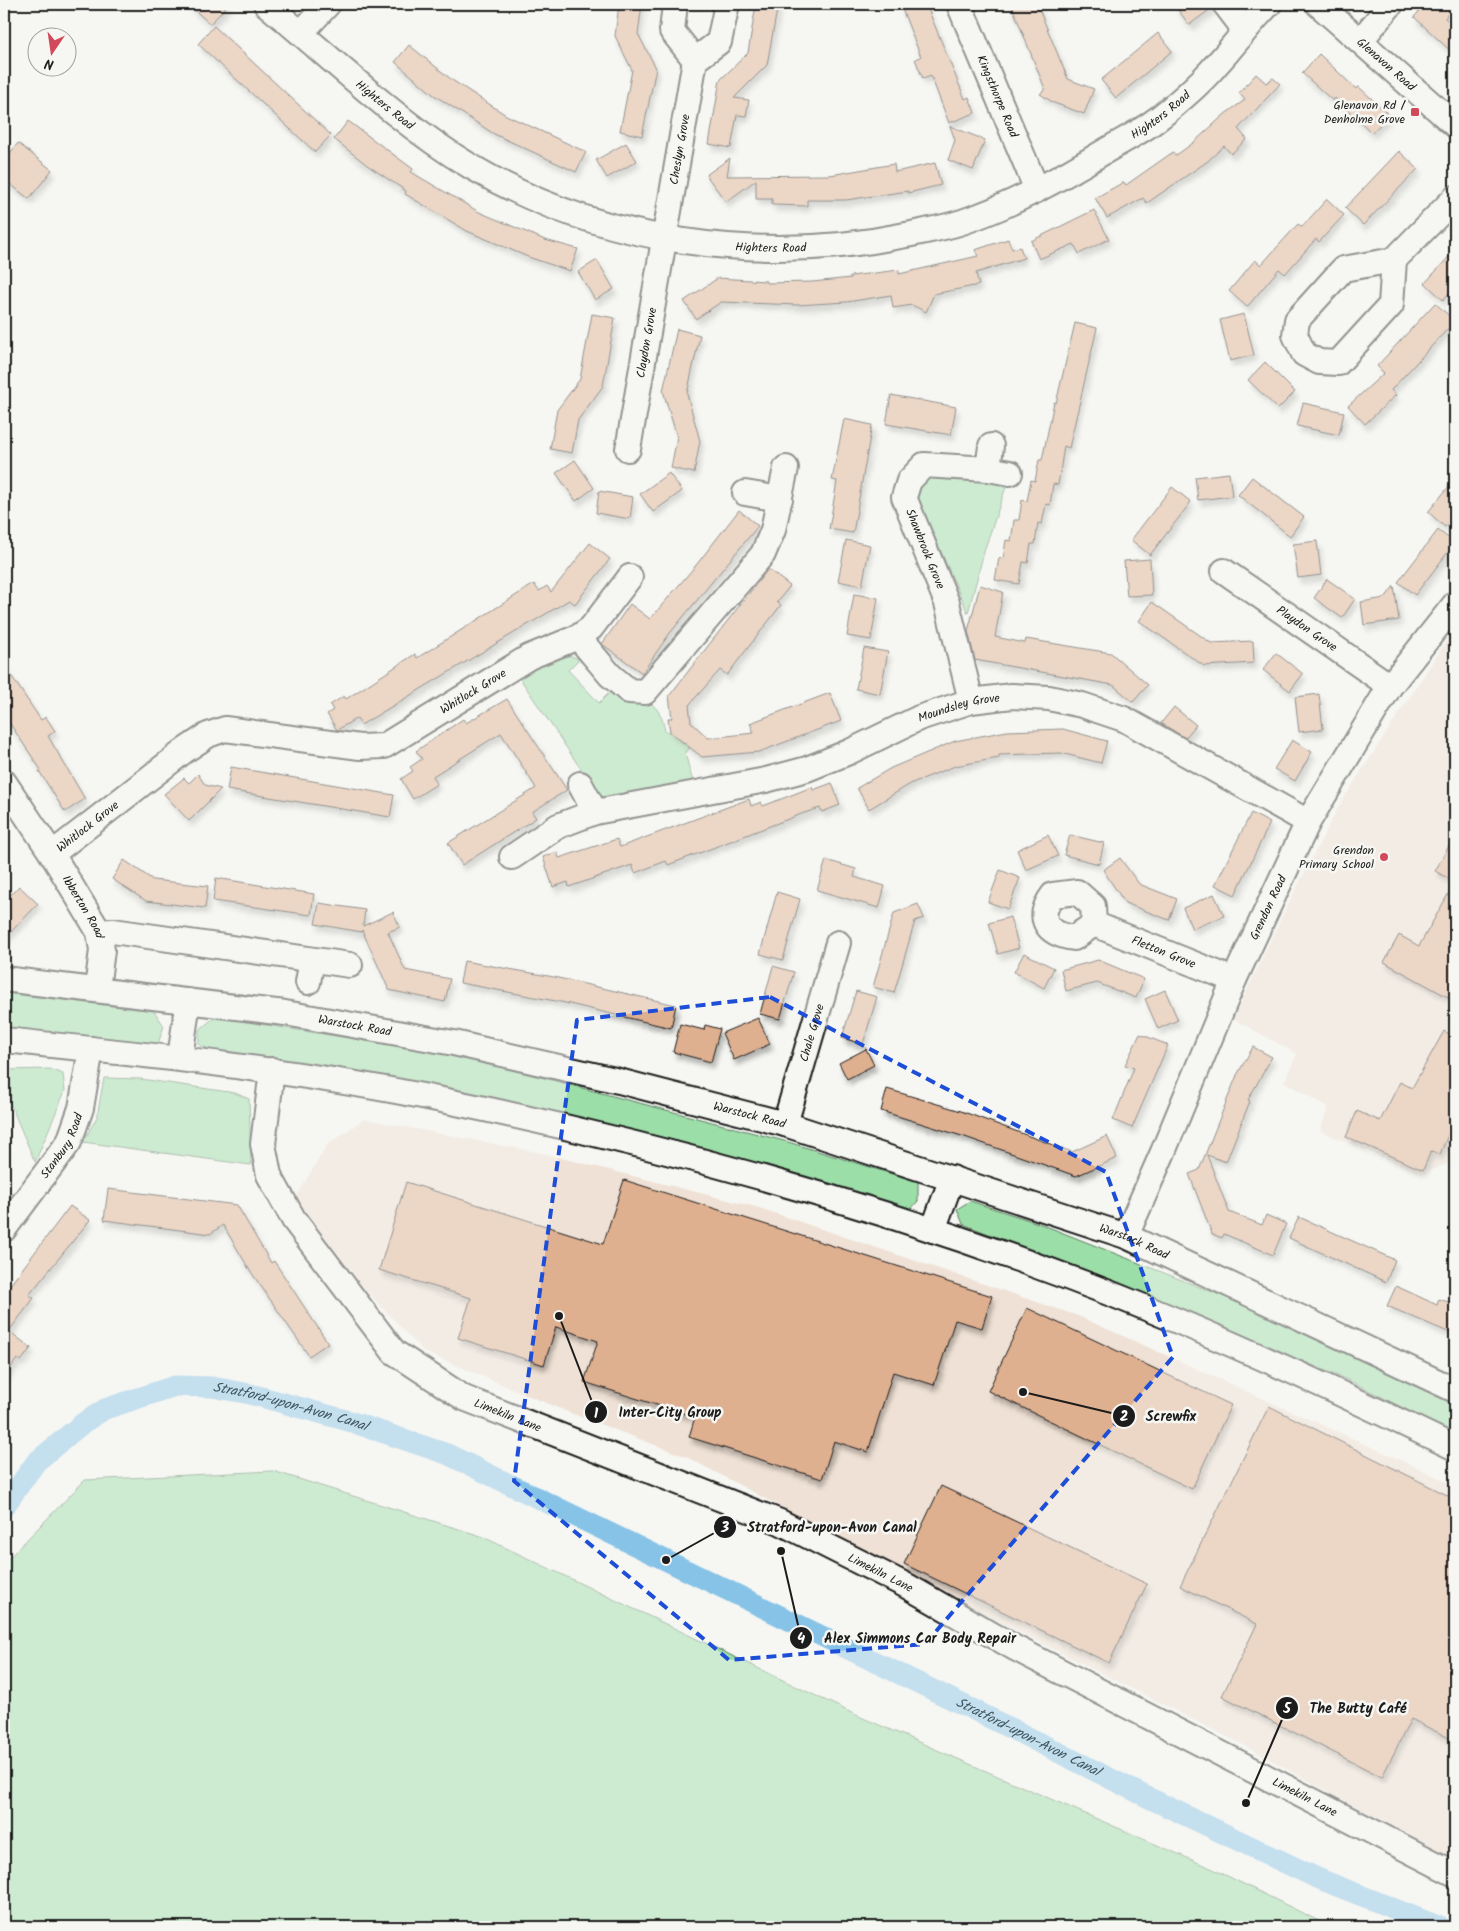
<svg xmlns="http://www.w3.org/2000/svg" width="1459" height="1931" viewBox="0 0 1459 1931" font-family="Kalam,sans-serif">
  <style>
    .built { fill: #efe1d5 }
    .green { fill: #9cdea8; stroke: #5c7d62 }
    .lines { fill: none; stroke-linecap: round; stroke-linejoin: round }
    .canal { stroke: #87c3e7; stroke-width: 21 }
    .building { fill: #dfb090; stroke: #1c1c1c; filter: url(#shadow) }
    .minor-casing { stroke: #1c1c1c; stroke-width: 28 }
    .minor { stroke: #f6f6f2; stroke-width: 24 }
    .marked { fill: none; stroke: #1d4ed8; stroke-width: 4; stroke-dasharray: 10 6; stroke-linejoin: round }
    .poi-dot { fill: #d1495b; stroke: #f6f6f2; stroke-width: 2 }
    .labels { text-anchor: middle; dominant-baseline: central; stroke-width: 5; stroke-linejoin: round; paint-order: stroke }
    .street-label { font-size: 12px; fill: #1c1c1c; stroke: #f6f6f2 }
    .poi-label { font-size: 12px; fill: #1c1c1c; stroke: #f6f6f2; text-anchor: end }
    .water-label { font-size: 14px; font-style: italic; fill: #415663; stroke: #f6f6f2 }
    .leader { fill: none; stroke: #1c1c1c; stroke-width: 2 }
    .callout-dot { fill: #1c1c1c; stroke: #f6f6f2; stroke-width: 2 }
    .mark-label { font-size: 15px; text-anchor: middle; font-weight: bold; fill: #fff }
    .callout-label { font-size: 14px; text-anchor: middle; font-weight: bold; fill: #1c1c1c; stroke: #f6f6f2; stroke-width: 5; stroke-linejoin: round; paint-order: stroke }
  </style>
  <defs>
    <filter id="shadow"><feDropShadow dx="3" dy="5.5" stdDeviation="2.5" flood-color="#0004"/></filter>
  </defs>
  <rect width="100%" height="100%" fill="#f6f6f2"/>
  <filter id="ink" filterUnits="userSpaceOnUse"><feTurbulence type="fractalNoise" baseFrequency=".02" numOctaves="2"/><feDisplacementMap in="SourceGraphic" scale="10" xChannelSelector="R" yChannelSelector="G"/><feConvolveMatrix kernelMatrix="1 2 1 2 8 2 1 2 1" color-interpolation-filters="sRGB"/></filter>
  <g filter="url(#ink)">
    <!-- built -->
    <g class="built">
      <polygon points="1452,632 1455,634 1455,1161 1422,1174 1320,1131 1328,1107 1284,1082 1297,1054 1233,1019 1285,910 1340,804"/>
      <polygon points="364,1119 542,1153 759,1208 1078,1316 1421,1469 1455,1486 1455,1862 1245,1746 936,1590 687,1457 568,1412 424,1352 356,1280 293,1202 327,1145"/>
    </g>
    <!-- green -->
    <g class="green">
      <polygon points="933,473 985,478 1007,484 985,548 968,613 916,495 924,481"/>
      <path d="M 568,655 L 579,659 L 568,670 L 599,703 L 611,691 C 641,699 660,697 665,732 L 670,732 L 690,748 L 685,753 L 694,786 L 606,799 L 597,793 L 519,677 L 557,657 Z"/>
      <polygon points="4,993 154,1011 164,1026 158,1044 4,1027"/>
      <polygon points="215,1017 456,1055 788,1142 918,1182 918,1201 910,1210 526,1108 330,1066 217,1052 199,1045 199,1030"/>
      <polygon points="50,1069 63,1074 65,1091 35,1162 4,1089 4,1070"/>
      <polygon points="104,1078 141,1079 235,1093 249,1099 251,1165 83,1142 97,1117"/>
      <polygon points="970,1201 1038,1223 1285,1321 1455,1404 1455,1434 1350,1381 1123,1286 963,1224 957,1209"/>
      <polygon points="273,1471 481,1536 856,1715 1213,1869 1331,1927 4,1927 4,1563 85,1480"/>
    </g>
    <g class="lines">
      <!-- canal -->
      <path class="canal" id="s1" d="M 4,1507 L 36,1462 L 83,1423 L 105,1409 L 175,1386 L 212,1387 L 250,1394 L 349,1421 L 447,1454 L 978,1712 L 1147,1797 L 1317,1878 L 1440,1927"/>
    </g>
    <!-- building -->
    <g class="building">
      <polygon points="188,4 229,4 210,24"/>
      <polygon points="619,4 642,4 638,34 656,68 642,136 620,131 632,70 615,36"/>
      <polygon points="756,4 778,4 767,65 734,98 749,100 746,116 737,115 731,148 709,144 720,80 748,53"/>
      <polygon points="900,4 926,4 965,99 969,97 975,113 949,123 931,76 923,79 915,59 921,57"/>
      <polygon points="1011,4 1037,4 1068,79 1094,89 1084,114 1054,103 1040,94 1045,89"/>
      <polygon points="1174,4 1212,4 1212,8 1189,25"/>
      <polygon points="1426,4 1455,4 1445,18 1455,27 1455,55 1414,17"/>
      <polygon points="214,26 331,135 315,152 198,44"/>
      <polygon points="1158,33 1172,51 1116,98 1101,80"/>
      <polygon points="409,45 452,80 506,115 586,152 576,172 494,134 434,95 395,62"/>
      <polygon points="1319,54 1356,89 1359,87 1389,115 1372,133 1335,98 1333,101 1302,73"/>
      <polygon points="1256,74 1266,83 1273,78 1280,84 1238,129 1247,139 1231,154 1224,146 1208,161 1147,203 1143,198 1107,218 1095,198 1124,182 1126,185 1173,152 1175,156 1193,143 1225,114 1245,100 1239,93"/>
      <polygon points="348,121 413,169 411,172 479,212 545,240 578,249 570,271 528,257 467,231 405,194 406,191 367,165 334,139"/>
      <polygon points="950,126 985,140 973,170 948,160 955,140"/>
      <polygon points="18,143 52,170 29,199 4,179 4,161"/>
      <polygon points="626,143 637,161 607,178 596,160"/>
      <polygon points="1399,151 1418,169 1363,225 1345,208"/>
      <polygon points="730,158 727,176 830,175 894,164 895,172 935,163 941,185 908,193 908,191 846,200 807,200 807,206 772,205 772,199 756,199 756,180 726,202 706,175"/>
      <polygon points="1327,199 1344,215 1319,242 1316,239 1285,274 1279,269 1247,307 1229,291 1255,260 1261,265 1298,224 1302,227"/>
      <polygon points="1094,210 1109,239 1079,254 1074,244 1039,259 1031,241"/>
      <polygon points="1008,239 1012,249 1020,247 1024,258 976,273 979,285 934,294 926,312 912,305 893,308 891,295 847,302 798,305 721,302 696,319 684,301 718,278 766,281 766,283 812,282 851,278 851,276 899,270 899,274 978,256 975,250"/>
      <polygon points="1455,250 1455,286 1443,300 1425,283"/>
      <polygon points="597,260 614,289 595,300 578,272"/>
      <polygon points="1435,303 1455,321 1391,390 1396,395 1365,424 1348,406 1384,373 1377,366"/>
      <polygon points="592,314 615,318 603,386 578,420 572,453 550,449 557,410 580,379"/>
      <polygon points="1244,314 1254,355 1230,361 1220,320"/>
      <polygon points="1075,323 1097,328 1069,448 1064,446 1058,485 1053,484 1050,505 1046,504 1042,524 1038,523 1035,544 1031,544 1028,563 1023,562 1019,584 995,580 999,558 1003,559 1006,540 1011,541 1014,520 1019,520 1022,500 1027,501 1031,480 1035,481 1039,460 1042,460 1054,402 1056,403"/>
      <polygon points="677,329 700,335 687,394 700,441 694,473 671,468 677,437 663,391"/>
      <polygon points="1265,362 1295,392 1278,409 1248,380"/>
      <polygon points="891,395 956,407 951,435 886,424"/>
      <polygon points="1303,403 1344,412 1339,435 1297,426"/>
      <polygon points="844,419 872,425 853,533 829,529 837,481 832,480"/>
      <polygon points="575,460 594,488 576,501 556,473"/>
      <polygon points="669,473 682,491 653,512 640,494"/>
      <polygon points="1229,473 1232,496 1198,500 1195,477"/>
      <polygon points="1252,477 1304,517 1290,536 1238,495"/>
      <polygon points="1455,479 1455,515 1445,527 1428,512"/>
      <polygon points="1172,487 1191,502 1150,555 1131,540"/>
      <polygon points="599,491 633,497 630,519 596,513"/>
      <polygon points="739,510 758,526 670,633 642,673 602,644 630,604 650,619 697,564"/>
      <polygon points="1438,530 1455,543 1415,595 1398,582"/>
      <polygon points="846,540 870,545 862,586 838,581"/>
      <polygon points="1317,541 1321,575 1298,578 1293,544"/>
      <polygon points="590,543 610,559 575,604 569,600 361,725 357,718 337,730 327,714 333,710 330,705 344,696 346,699 415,654 417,658 534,584 539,591 547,586 551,592"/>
      <polygon points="1150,559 1152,595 1127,596 1124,561"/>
      <polygon points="768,569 790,586 777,602 781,605 727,675 720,670 689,705 691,722 708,738 754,733 750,723 830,693 841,721 759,752 702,757 670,732 668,718 672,718 669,696"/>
      <polygon points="1327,579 1355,599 1342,618 1314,598"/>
      <polygon points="980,585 1003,592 995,637 1025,643 1026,639 1111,653 1148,685 1133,702 1113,685 975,660 968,631"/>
      <polygon points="1394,586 1399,620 1364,625 1361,602 1385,598"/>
      <polygon points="854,594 878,598 871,640 847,636"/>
      <polygon points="1152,602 1211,643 1253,641 1254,663 1204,666 1139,621"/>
      <polygon points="864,648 888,652 880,694 856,689"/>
      <polygon points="1276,653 1303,674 1290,691 1263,670"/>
      <polygon points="4,665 41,720 46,717 55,731 48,736 85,799 65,812 39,771 41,770 4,715"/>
      <polygon points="1319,694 1323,729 1299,732 1295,697"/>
      <polygon points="507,699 567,790 532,812 536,818 462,865 448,843 536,788 501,733 433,776 437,784 413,799 401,779 413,771 410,767 422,759 416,751 463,719 466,723"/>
      <polygon points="1174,707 1196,725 1185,738 1161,723"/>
      <polygon points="1063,729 1107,741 1101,763 1061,753 999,755 999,758 955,766 912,783 869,809 857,788 891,768 955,741 1007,731"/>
      <polygon points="1292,740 1312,752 1295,781 1274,769"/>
      <polygon points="231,767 394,795 390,817 227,790"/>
      <polygon points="198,774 205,785 221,789 189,821 164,794 184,778 189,783"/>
      <polygon points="832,783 840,805 822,812 820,808 804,813 668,865 666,861 635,873 632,865 569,887 568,882 553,887 543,857 557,852 559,858 617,839 620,847 749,799 751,806 761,802 763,806 812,787 813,790"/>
      <polygon points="1251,813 1270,823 1235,895 1215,885"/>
      <polygon points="1048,835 1058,856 1026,870 1017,850"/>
      <polygon points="1070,835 1104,843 1099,864 1064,855"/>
      <polygon points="1455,835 1455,1001 1384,962 1399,935 1419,946 1455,882 1435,871"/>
      <polygon points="1120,858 1139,884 1177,899 1169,920 1125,903 1103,870"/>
      <polygon points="124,860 153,880 208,886 205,908 146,901 112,879"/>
      <polygon points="826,860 856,869 854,877 885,886 879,908 817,890"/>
      <polygon points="1000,870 1020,878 1008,909 988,902"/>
      <polygon points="216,878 314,894 311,915 213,901"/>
      <polygon points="19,886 38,904 4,939 4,902"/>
      <polygon points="777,892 800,899 783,960 760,954"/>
      <polygon points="1214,894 1224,916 1192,929 1183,908"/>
      <polygon points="319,903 365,910 363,926 393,912 400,927 388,932 405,970 450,979 445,1002 389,990 362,930 362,932 315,924"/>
      <polygon points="918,904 924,918 915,921 894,993 873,987 894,913"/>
      <polygon points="1010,917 1019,948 998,954 989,923"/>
      <polygon points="1024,953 1054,968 1044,988 1014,972"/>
      <polygon points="1098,960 1144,979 1136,998 1097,983 1066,991 1061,970"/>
      <polygon points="464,961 554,977 676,1005 671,1028 561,1002 460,983"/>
      <polygon points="773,966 794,972 780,1019 760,1014"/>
      <polygon points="1165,990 1178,1020 1158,1029 1145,999"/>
      <polygon points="856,991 877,997 863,1044 842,1038"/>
      <polygon points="758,1018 770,1044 734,1060 722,1033"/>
      <polygon points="680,1024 704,1030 705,1025 720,1029 711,1062 673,1052"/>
      <polygon points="1444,1031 1455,1037 1455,1130 1451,1128 1440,1154 1431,1151 1423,1170 1346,1137 1357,1111 1380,1121 1400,1082 1412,1088"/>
      <polygon points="1140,1034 1168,1045 1132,1128 1113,1120 1134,1068 1125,1065"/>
      <polygon points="1253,1047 1272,1057 1248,1100 1250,1101 1226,1162 1207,1155 1229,1212 1262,1225 1266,1215 1286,1224 1273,1255 1224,1234 1222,1238 1212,1234 1189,1174 1199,1170 1237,1075"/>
      <polygon points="866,1049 874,1065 847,1079 839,1063"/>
      <polygon points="887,1089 961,1111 1072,1152 1107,1136 1117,1158 1076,1176 965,1137 881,1111"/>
      <polygon points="624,1180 992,1296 982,1328 955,1320 934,1385 893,1372 868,1452 834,1441 822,1479 689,1437 695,1417 584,1382 598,1341 556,1327 544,1365 458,1338 471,1298 379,1270 406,1182 603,1244"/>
      <polygon points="108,1189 237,1205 271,1263 274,1261 328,1343 309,1356 249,1269 223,1225 210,1234 104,1220"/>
      <polygon points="70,1206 90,1220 29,1295 34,1298 9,1331 31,1348 21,1361 17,1359 4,1377 4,1293"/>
      <polygon points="1299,1217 1395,1260 1386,1282 1289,1238"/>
      <polygon points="1396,1286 1437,1305 1439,1299 1455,1304 1455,1335 1387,1306"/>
      <polygon points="1027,1308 1231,1405 1192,1489 988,1391"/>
      <polygon points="1269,1406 1455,1499 1455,1741 1411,1719 1382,1777 1222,1696 1257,1624 1180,1586"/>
      <polygon points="941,1486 1147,1584 1109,1663 904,1564"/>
    </g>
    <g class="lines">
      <defs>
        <g id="minor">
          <path id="s2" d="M 266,4 C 333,59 395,121 470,166 C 599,243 760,265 906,235 C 924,231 944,228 962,222 C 1013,205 1061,178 1107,150 C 1122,141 1138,133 1152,123 C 1169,111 1202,82 1216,65 C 1235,45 1249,24 1269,4"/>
          <polyline points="675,4 672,31 695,60"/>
          <path id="s3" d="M 959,4 L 1037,190"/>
          <polyline points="1225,4 1244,29"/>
          <path id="s4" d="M 1318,4 L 1455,125"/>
          <polyline points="301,33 328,4"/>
          <polyline points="1361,40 1391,4"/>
          <polyline points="1394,260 1391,305 1338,363 1319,362 1304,354 1295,335 1297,320 1343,269 1394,260 1455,198"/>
          <path id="s5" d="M 628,449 L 695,60 L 719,42 L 727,4"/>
          <polyline points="988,469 991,446"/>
          <polyline points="745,493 780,499"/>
          <path id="s6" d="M 1224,571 L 1390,686"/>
          <polyline points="578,637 591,628 630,577"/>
          <polyline points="971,701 947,603 904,497 909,481 924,465 988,469 1010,473"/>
          <path id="s7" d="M 4,782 L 52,854 L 99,932 L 102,950 L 97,989"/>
          <polyline points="580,784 595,812"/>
          <path id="s8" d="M 52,854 L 184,751 L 208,735 L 225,729 L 360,747 L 384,746 L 529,657 L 578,637 L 610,675 L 629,691 L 645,692 L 763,554 L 773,530 L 786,468"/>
          <path id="s9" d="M 512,857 L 558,826 L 595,812 L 766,780 L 807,769 L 849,752 L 919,718 L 971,701 L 1012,696 L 1049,698 L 1082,705 L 1124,719 L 1308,822"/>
          <path id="s10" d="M 1094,924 L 1093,906 L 1077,892 L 1053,895 C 1035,919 1047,934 1074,938 L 1094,924 L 1234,980"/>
          <polyline points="99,932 113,931 350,965"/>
          <path id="s11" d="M 4,979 L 285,1013 L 454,1043 L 619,1081 L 785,1124 L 1126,1236 L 1455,1390"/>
          <polyline points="308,982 312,960"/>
          <path d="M 4,1040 C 150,1055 297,1070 442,1100 C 670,1147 897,1210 1114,1295 C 1230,1341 1343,1394 1455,1448"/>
          <polyline points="180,1058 188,1001"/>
          <path id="s12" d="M 272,1070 L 263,1144 L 269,1175 L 294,1220 L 394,1352 L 464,1398 L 780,1522 L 907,1586 L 1015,1648 L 1455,1874"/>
          <path id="s13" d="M 785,1124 L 838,943"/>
          <path id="s14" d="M 4,1229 L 69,1142 L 81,1108 L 91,1049"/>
          <polyline points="933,1230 952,1178"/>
          <path id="s15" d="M 1126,1236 L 1163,1152 L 1234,980 L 1308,822 L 1390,686 L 1455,604"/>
        </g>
      </defs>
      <!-- minor casing -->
      <use href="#minor" class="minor-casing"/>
      <!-- minor -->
      <use href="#minor" class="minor"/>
    </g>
  </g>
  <!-- marked area -->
  <path d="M0 0H1459V1931H0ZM 770,997 L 1106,1172 L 1173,1357 L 925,1644 L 729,1660 L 514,1481 L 577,1020 Z" fill="#f6f6f2" fill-opacity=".55" fill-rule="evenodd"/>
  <path class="marked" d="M 770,997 L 1106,1172 L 1173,1357 L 925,1644 L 729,1660 L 514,1481 L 577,1020 Z"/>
  <!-- markers -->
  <g class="poi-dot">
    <rect x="1410" y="107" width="10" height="10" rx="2.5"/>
    <circle cx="1384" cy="857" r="5"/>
  </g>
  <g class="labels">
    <!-- street labels -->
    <g class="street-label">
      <text stroke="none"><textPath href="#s4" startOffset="91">Glenavon Road</textPath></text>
      <text stroke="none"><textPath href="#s3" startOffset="100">Kingsthorpe Road</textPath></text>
      <text stroke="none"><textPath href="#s2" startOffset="156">Highters Road</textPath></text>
      <text stroke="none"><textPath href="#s2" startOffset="996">Highters Road</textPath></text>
      <text stroke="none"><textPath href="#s5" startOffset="304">Cheslyn Grove</textPath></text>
      <text stroke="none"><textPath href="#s2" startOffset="576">Highters Road</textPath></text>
      <text stroke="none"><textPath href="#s5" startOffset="108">Claydon Grove</textPath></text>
      <text transform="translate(925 549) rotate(68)">Shawbrook Grove</text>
      <text stroke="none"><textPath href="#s6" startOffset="101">Playdon Grove</textPath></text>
      <text stroke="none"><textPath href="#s8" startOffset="479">Whitlock Grove</textPath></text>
      <text stroke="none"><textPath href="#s9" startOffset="476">Moundsley Grove</textPath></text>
      <text stroke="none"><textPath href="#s8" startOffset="45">Whitlock Grove</textPath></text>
      <text stroke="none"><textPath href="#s7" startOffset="148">Ibberton Road</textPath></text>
      <text stroke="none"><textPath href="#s15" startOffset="358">Grendon Road</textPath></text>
      <text stroke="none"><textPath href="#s10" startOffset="226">Fletton Grove</textPath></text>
      <text stroke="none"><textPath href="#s11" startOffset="354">Warstock Road</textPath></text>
      <text stroke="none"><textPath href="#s13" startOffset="95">Chale Grove</textPath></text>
      <text stroke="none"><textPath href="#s11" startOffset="759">Warstock Road</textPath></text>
      <text stroke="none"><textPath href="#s14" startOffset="102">Stanbury Road</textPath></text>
      <text stroke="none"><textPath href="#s11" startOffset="1164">Warstock Road</textPath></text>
      <text stroke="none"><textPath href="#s12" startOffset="454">Limekiln Lane</textPath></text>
      <text stroke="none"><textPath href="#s12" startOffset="859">Limekiln Lane</textPath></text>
      <text stroke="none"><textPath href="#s12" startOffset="1339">Limekiln Lane</textPath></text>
    </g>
    <!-- poi labels -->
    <g class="poi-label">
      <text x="1405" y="105">Glenavon Rd /<tspan x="1405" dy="14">Denholme Grove</tspan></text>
      <text x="1374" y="850">Grendon<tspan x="1374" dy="14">Primary School</tspan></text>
    </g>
    <!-- water labels -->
    <g class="water-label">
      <text stroke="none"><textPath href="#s1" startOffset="334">Stratford-upon-Avon Canal</textPath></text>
      <text stroke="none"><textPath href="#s1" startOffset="1144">Stratford-upon-Avon Canal</textPath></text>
    </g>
  </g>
  <!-- callouts -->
  <path class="leader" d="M559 1316L596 1412M1023 1392L1124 1416M666 1560L725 1527M781 1551L801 1638M1246 1803L1287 1708"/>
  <g class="callout-dot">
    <circle cx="559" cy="1316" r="5"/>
    <circle cx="1023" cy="1392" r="5"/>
    <circle cx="666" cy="1560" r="5"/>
    <circle cx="781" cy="1551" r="5"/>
    <circle cx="1246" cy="1803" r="5"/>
    <circle cx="596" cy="1412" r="12"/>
    <circle cx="1124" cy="1416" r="12"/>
    <circle cx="725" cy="1527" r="12"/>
    <circle cx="801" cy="1638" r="12"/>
    <circle cx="1287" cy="1708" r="12"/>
  </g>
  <g class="mark-label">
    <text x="596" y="1418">1</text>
    <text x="1124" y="1421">2</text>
    <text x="725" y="1532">3</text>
    <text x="801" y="1643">4</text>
    <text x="1287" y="1713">5</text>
  </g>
  <g class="callout-label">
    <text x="670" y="1417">Inter-City Group</text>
    <text x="1171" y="1421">Screwfix</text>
    <text x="832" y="1532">Stratford-upon-Avon Canal</text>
    <text x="920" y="1643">Alex Simmons Car Body Repair</text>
    <text x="1358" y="1713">The Butty Café</text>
  </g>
  <!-- margin -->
  <rect width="1459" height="1931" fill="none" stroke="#f6f6f2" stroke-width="20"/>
  <rect x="10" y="10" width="1439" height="1911" fill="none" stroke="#1c1c1c" stroke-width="2" filter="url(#ink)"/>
  <!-- north arrow -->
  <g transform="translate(52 52) rotate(193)"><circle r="24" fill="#f6f6f2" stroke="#9f9f9c"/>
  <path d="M0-4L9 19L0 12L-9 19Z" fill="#d1495b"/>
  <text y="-8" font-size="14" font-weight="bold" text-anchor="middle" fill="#1c1c1c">N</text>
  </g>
</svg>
